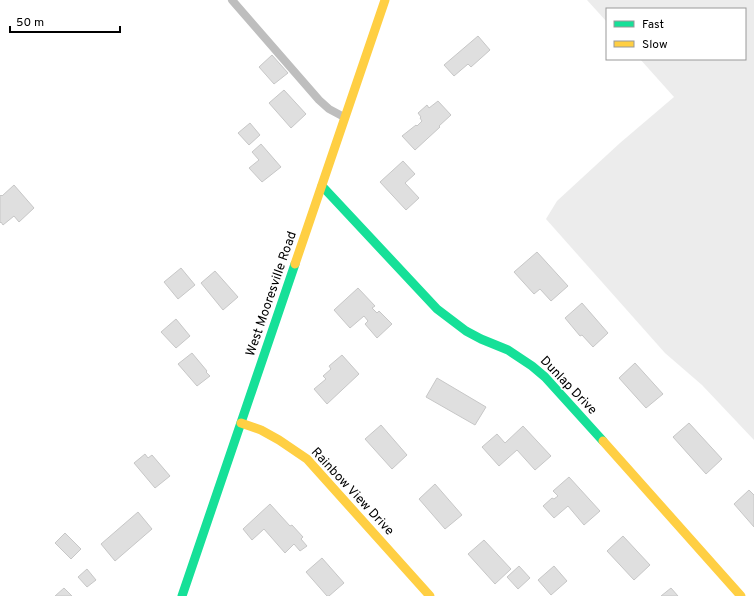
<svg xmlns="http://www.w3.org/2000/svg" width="754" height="596" viewBox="0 0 754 596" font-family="Overpass,sans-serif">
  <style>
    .green { fill: #ececec }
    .building { fill: #dfdfdf; stroke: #c7c7c7 }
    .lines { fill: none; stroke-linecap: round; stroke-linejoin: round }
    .lane { stroke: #bebebe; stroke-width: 8 }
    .fast { stroke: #16e098; stroke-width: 9 }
    .slow { stroke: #ffcf43; stroke-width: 9 }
    .labels { text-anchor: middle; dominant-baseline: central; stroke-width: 3; stroke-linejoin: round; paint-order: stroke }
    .street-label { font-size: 13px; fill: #000; stroke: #fff }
  </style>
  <rect width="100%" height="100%" fill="#fff"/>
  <!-- green -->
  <polygon class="green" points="587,0 754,0 754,440 702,385 665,353 546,219 557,201 620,143 674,97 640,59 745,59 745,9 607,9 607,22"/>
  <!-- building -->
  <g class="building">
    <polygon points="478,36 490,50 471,67 468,64 454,76 444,65"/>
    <polygon points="272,55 288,73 274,84 259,67"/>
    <polygon points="284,90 306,114 291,128 269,103"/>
    <polygon points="438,101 451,115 439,126 440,127 415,150 402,136 416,125 417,126 422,121 420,118 421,117 418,113 427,105 429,108"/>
    <polygon points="250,123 260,135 249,145 238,133"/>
    <polygon points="261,144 281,167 262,182 249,168 259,160 252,152"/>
    <polygon points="403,161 415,174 405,183 419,198 406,210 380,182"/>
    <polygon points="14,185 34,208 19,222 14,216 3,225 1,222 0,223 0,196 1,195 2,196"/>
    <polygon points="537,252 568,286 551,301 540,289 534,294 514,272"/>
    <polygon points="181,268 195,285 178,299 164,282"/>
    <polygon points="215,271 238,297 223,310 201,283"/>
    <polygon points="358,288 375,306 372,308 377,313 379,311 392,324 377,338 365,324 368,321 364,316 350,328 334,310"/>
    <polygon points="582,303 608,333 593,347 582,335 580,336 565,318"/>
    <polygon points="176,319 190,336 176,348 161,332"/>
    <polygon points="192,353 207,371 206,372 210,376 197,386 178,364"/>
    <polygon points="342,355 359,374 327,404 314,389 326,379 323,376 331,369 329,366"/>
    <polygon points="635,363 663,394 646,408 619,378"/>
    <polygon points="437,378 486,407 475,425 426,397"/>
    <polygon points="689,423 722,459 706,474 673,437"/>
    <polygon points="381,425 407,455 392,469 365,439"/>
    <polygon points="523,426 551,456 535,470 517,450 499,466 482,447 497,434 505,443"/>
    <polygon points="145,454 148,458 152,455 170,476 155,488 134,463"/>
    <polygon points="569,477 600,511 584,525 568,506 554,518 543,506 552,498 554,499 558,496 553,491"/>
    <polygon points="435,484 462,515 445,529 419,499"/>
    <polygon points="749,490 754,495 754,527 734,504"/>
    <polygon points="270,504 290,526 292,525 303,537 301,539 307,546 300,551 294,544 285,553 264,529 252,540 243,529"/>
    <polygon points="138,512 152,529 115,561 101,544"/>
    <polygon points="65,533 81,549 71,559 55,543"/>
    <polygon points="623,536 650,565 634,580 607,551"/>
    <polygon points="484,540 511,569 495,584 468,554"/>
    <polygon points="322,558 344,583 329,596 327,596 306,572"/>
    <polygon points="519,566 530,578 518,589 507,577"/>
    <polygon points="554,566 567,581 551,595 538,580"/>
    <polygon points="87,569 96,580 87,587 78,577"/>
    <polygon points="64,588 72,596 55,596"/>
    <polygon points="671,588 678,596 661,596"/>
  </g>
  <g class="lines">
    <!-- lane -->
    <polyline class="lane" points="232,0 319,100 329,109 344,117"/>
    <!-- fast -->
    <g class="fast">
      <polyline points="322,186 437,309 466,331 481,339 508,350 532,366 545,377 603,441"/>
      <polyline points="182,596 295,264"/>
    </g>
    <!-- slow -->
    <g class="slow">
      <polyline points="295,264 385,0"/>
      <polyline points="241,423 261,430 279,440 307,459 430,596"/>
      <polyline points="603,441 741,596"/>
    </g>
  </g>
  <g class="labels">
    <!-- street labels -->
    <g class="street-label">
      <text transform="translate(272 294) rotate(-71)">West Mooresville Road</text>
      <text transform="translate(568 386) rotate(46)">Dunlap Drive</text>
      <text transform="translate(352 492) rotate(47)">Rainbow View Drive</text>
    </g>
  </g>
  <!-- legend -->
  <rect x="606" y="8" width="140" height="52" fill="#ffffff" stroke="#999999"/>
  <rect x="614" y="21" width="20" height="6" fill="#16e098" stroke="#999999"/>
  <text x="642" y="28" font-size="12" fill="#000000">Fast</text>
  <rect x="614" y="41" width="20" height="6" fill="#ffcf43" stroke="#999999"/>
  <text x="642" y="48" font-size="12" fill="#000000">Slow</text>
  <!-- scale -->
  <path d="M10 26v6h110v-6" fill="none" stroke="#000000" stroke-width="2"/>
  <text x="16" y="26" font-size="12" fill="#000000" stroke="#ffffff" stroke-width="3" paint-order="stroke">50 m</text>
</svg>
